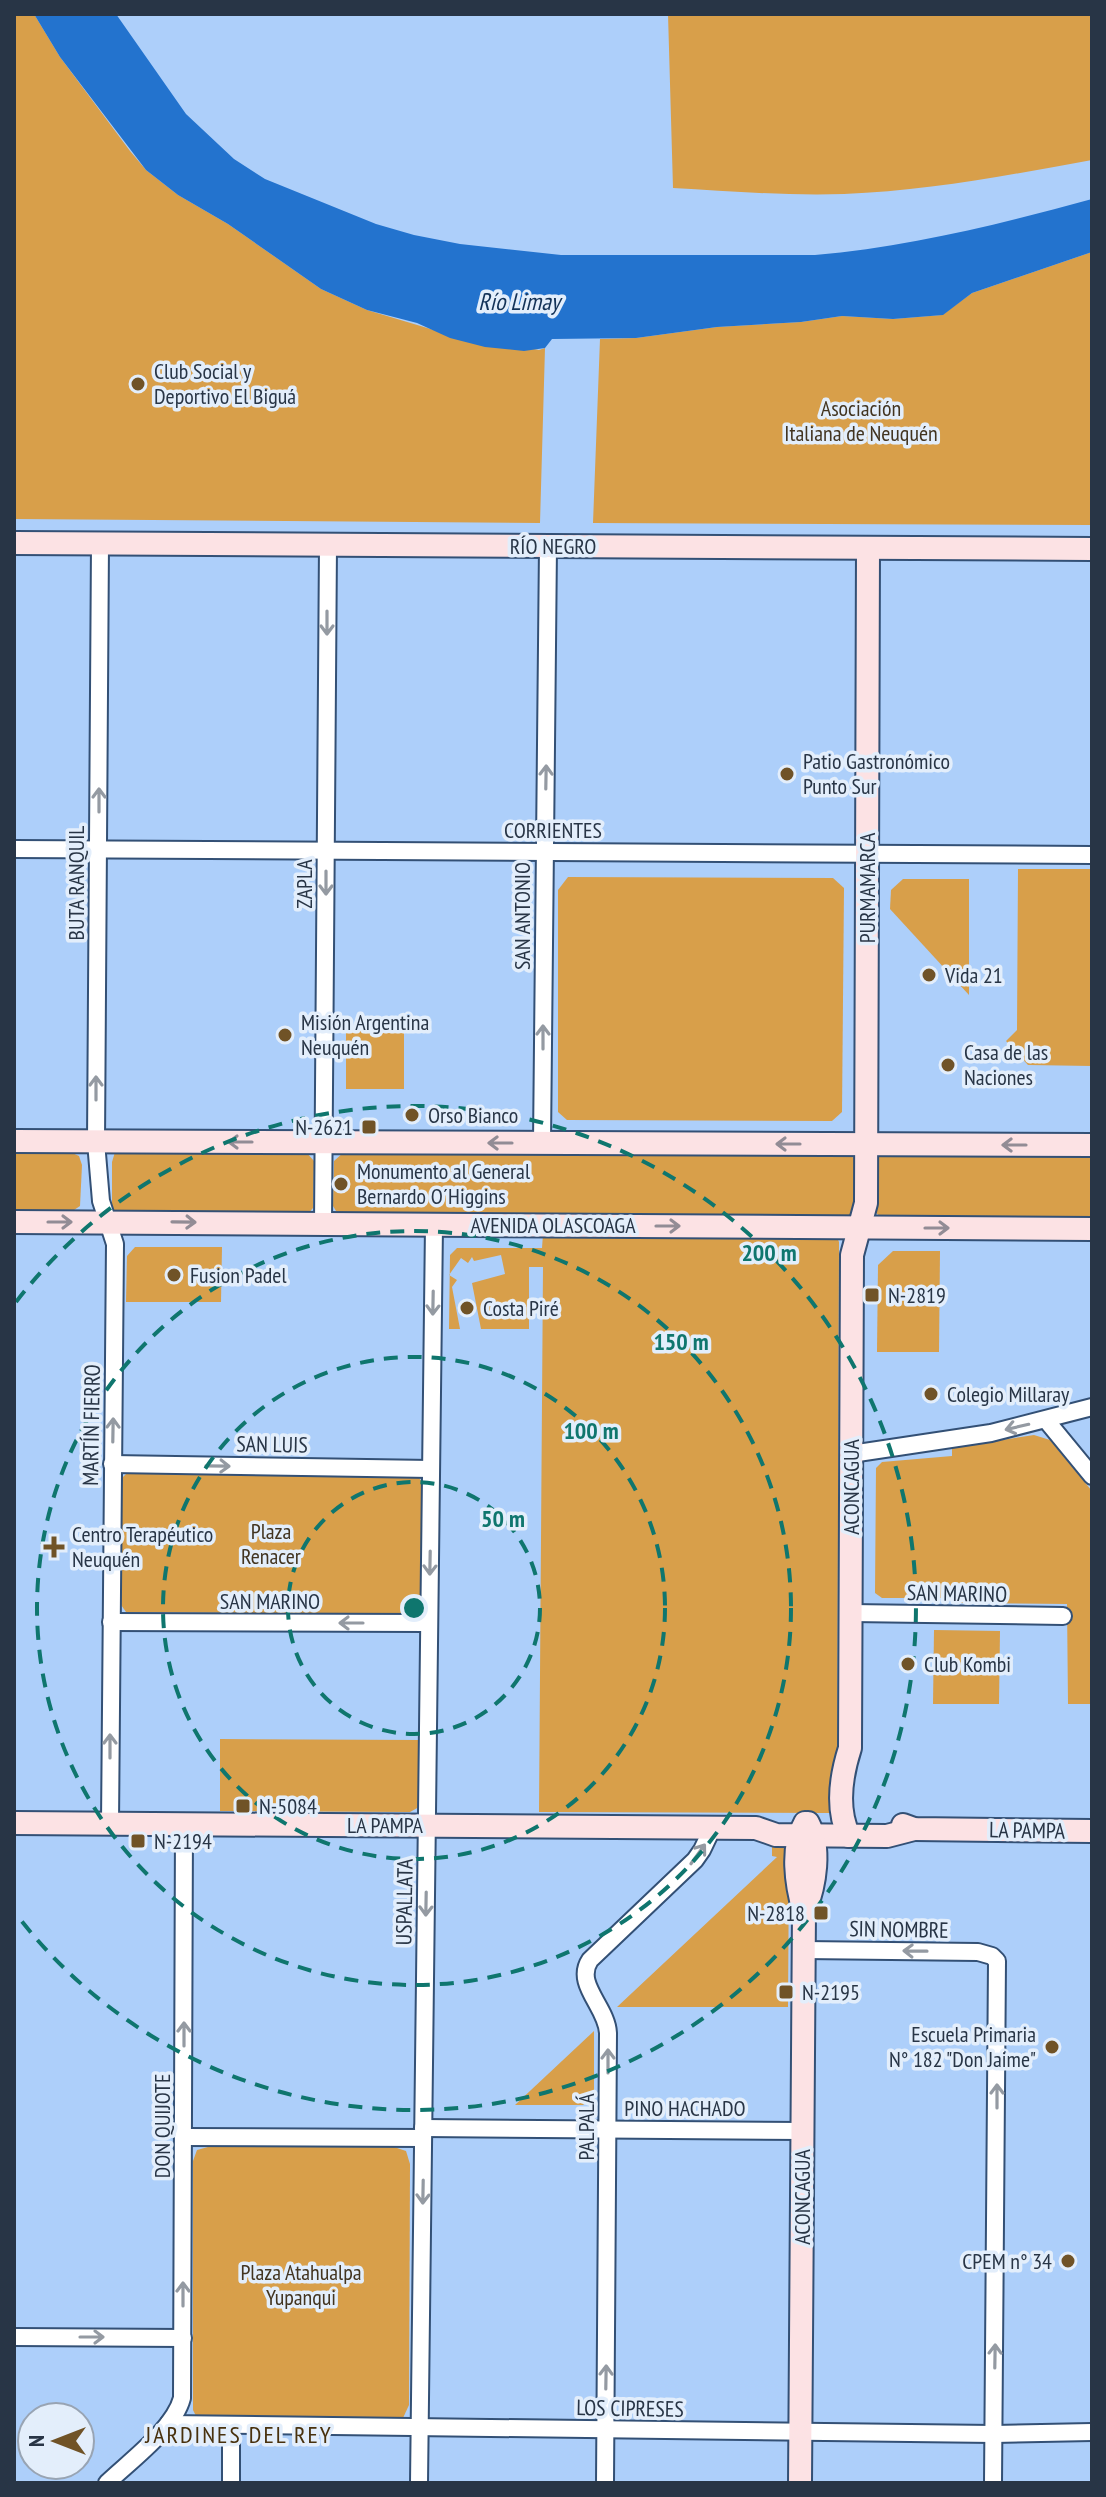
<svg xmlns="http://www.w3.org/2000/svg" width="1106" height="2497" viewBox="0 0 1106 2497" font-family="'PT Sans Narrow',sans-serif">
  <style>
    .green { fill: #d89f4a }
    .water { fill: #2373ce }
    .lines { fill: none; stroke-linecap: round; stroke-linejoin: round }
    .street-casing { stroke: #335075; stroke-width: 20 }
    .secondary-casing { stroke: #335075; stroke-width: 26 }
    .street { stroke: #fff; stroke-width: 16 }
    .secondary { stroke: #fce2e4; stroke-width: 22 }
    .oneway { stroke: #949aa2 }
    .oneway2 { stroke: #928c95 }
    .ring { fill: none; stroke: #0f766e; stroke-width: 4; stroke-dasharray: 14 10 }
    .poi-dot { fill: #705327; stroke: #e3eefb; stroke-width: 3 }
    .labels { text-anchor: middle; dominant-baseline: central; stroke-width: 7; stroke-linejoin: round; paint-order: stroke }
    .poi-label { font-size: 22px; fill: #283546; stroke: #e3eefb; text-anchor: start }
    .park-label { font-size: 22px; fill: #423420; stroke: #e3eefb }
    .street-label { font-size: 22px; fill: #283546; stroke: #e3eefb }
    .water-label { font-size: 24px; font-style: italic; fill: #143358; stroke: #e3eefb }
    .neighbourhood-label { font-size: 24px; letter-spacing: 2px; fill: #48310d; stroke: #e3eefb }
    .centre { fill: #0f766e; stroke: #e3eefb; stroke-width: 4 }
    .ring-label { font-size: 24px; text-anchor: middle; font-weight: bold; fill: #0f766e; stroke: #e3eefb; stroke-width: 7; stroke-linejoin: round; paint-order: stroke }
  </style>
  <rect width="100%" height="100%" fill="#adcffa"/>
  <!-- green -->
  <g class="green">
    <polygon points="14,14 34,14 60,57 130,151 146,170 178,195 228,224 321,289 367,310 434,330 539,350 545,348 540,523 14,519"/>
    <path d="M 668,14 L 1092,14 L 1092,160 C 1009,175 928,191 844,194 C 787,196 729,191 673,188 Z"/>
    <polygon points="1092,252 1092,525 593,523 600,339 636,338 717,327 801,322 842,316 893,319 942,315 972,293"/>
    <polygon points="1018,869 1092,869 1092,1066 1028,1065 1006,1041 1017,1030"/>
    <polygon points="568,877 833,878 844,888 842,1112 832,1121 567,1120 558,1112 558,890"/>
    <polygon points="903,879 969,879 969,995 890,909 891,890"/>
    <polygon points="346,1026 404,1027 404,1089 346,1089"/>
    <polygon points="14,1151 70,1152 79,1156 82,1165 80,1206 71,1212 14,1212"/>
    <polygon points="115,1152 306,1152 314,1161 313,1208 308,1214 116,1212 112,1207 112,1162"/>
    <path d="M 344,1152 L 845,1153 L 854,1158 L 856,1164 C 856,1181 859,1203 849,1217 L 346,1214 L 336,1211 L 333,1206 L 334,1161 Z"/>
    <polygon points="881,1154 1092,1154 1092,1221 881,1217 876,1213 875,1207 876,1159"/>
    <polygon points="543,1234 837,1237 839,1242 837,1799 830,1813 539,1812 543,1267 529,1267 529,1329 481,1329 472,1283 505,1274 501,1255 474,1261 472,1257 468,1263 461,1258 449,1275 457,1280 452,1287 460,1329 449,1329 450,1255 457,1248 542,1248"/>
    <polygon points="135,1247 222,1247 221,1302 126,1302 127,1256"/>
    <polygon points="893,1251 940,1251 939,1352 877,1352 878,1265"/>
    <polygon points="1034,1435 1050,1440 1092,1491 1092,1704 1068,1704 1067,1604 953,1603 952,1598 882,1598 875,1593 876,1468 882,1462 952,1456 952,1448"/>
    <polygon points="134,1472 417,1475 424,1485 422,1609 417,1614 410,1614 126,1612 119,1602 121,1479 126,1474"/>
    <polygon points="934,1630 1000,1631 999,1704 933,1704"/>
    <polygon points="220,1739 422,1740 419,1807 410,1812 220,1811"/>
    <polygon points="772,1842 782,1845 789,1858 788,2007 617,2007 777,1857 772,1856"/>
    <polygon points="594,2031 594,2095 583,2105 515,2105"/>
    <polygon points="208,2147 394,2147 406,2151 410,2164 409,2405 403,2418 196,2416 193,2410 193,2161 197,2150"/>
  </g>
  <!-- water -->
  <path class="water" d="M 34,14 L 116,14 L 186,114 L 234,159 L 265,179 L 376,224 L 414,235 L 460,244 L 561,255 L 815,255 C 909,247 1001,224 1092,199 L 1092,252 L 972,293 L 943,315 L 893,319 L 842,316 L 801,322 L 717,327 L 636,338 L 552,339 L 545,348 L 524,351 L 485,347 L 450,338 L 417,323 L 367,310 L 321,289 L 228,224 L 178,195 L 146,170 L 60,57 Z"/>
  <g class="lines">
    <defs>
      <g id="street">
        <polyline points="100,543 96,1142 101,1201 115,1244 110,1824"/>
        <polyline points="14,849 1092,855"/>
        <polyline points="542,1143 548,546"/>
        <polyline points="323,1224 328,545"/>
        <polyline points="1046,1420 1092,1476"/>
        <polyline points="851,1454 991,1433 1092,1407"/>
        <polyline points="112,1464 431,1469"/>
        <polyline points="851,1613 1063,1616"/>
        <polyline points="111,1622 429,1623"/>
        <polyline points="804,1950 978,1952 992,1956 997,1961 993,2483"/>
        <polyline points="423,2128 803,2131"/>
        <polyline points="184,2137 423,2138"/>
        <polyline points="14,2337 183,2338"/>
        <polyline points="168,2424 994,2434 1092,2432"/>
        <path d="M 107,2483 C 130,2461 174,2429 182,2398 L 184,1824"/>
        <polyline points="231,2483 231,2425"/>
        <polyline points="419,2483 434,1225"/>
        <path d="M 605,2483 L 608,2033 C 607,2007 574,1984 590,1960 L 695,1860 L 702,1850 L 713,1827"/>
      </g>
      <g id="secondary">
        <polyline points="14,543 1092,549"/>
        <polyline points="14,1141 1092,1145"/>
        <polyline points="14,1222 1092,1229"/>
        <polyline points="14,1823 756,1828 776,1835 887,1836 914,1829"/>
        <polyline points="903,1825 914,1829 1092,1831"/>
        <path d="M 849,1836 C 836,1809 841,1776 850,1748 L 852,1255 L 866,1203 L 868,548"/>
        <path d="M 805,1910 C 815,1885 821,1848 808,1823"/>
        <path d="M 800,2483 L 804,1911 C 796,1884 791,1847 805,1823"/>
      </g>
    </defs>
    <!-- street casing -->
    <use href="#street" class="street-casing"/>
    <!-- secondary casing -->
    <use href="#secondary" class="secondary-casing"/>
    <!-- street -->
    <use href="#street" class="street"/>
    <!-- secondary -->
    <use href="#secondary" class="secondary"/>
  </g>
  <!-- one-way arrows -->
  <defs><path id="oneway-shaft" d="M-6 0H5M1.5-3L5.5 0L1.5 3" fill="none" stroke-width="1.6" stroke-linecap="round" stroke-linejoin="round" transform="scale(2)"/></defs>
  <g class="oneway">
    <use href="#oneway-shaft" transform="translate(327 623) rotate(90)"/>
    <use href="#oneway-shaft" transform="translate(546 777) rotate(-89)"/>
    <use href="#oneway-shaft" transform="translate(99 800) rotate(-90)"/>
    <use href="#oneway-shaft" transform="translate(326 883) rotate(90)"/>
    <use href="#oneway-shaft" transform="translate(543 1037) rotate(-90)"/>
    <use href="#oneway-shaft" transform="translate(96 1088) rotate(-90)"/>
    <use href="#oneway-shaft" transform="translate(433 1303) rotate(91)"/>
    <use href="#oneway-shaft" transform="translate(1017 1427) rotate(167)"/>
    <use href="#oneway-shaft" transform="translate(113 1430) rotate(-89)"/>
    <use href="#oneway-shaft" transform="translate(218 1466) rotate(1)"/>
    <use href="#oneway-shaft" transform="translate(430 1563) rotate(91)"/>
    <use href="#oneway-shaft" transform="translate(351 1623) rotate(-180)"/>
    <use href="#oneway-shaft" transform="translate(110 1746) rotate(-90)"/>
    <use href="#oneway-shaft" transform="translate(698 1854) rotate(-54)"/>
    <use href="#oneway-shaft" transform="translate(426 1904) rotate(91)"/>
    <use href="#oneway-shaft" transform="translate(915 1951) rotate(-179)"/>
    <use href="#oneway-shaft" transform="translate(184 2034) rotate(-90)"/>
    <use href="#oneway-shaft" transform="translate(608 2061) rotate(-90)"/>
    <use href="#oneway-shaft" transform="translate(997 2096) rotate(-90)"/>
    <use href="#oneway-shaft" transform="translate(423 2192) rotate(91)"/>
    <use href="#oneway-shaft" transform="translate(183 2294) rotate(-90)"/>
    <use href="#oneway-shaft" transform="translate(92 2337)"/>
    <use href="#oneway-shaft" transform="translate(995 2356) rotate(-89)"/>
    <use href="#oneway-shaft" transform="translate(606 2377) rotate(-89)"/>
  </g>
  <g class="oneway2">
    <use href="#oneway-shaft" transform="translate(240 1142) rotate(-180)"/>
    <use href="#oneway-shaft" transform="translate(500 1143) rotate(-180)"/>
    <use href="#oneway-shaft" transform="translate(788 1144) rotate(-180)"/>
    <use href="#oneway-shaft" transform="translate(1014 1145) rotate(-180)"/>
    <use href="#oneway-shaft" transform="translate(60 1222)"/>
    <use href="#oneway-shaft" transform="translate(184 1222) rotate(1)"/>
    <use href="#oneway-shaft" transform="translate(668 1226)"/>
    <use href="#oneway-shaft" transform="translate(937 1228)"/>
  </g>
  <!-- distance rings -->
  <g class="ring">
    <circle cx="414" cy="1608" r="126"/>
    <circle cx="414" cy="1608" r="251"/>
    <circle cx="414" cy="1608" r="377"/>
    <path d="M16 1302A502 502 0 1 1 16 1914"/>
  </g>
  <!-- markers -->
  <g class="poi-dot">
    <circle cx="138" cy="384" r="8"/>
    <circle cx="787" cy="774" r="8"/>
    <circle cx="929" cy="975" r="8"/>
    <circle cx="285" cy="1035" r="8"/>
    <circle cx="948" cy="1065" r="8"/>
    <circle cx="412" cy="1115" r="8"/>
    <rect x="361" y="1119" width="16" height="16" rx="4"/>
    <circle cx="341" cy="1184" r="8"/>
    <circle cx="174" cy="1275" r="8"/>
    <rect x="864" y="1287" width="16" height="16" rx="4"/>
    <circle cx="467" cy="1308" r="8"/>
    <circle cx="931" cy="1394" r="8"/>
    <path d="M50 1535h8v8h8v8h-8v8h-8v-8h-8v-8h8z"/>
    <circle cx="908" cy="1664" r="8"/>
    <rect x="235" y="1798" width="16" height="16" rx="4"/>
    <rect x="130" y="1833" width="16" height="16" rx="4"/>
    <rect x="813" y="1905" width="16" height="16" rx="4"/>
    <rect x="778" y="1984" width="16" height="16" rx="4"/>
    <circle cx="1052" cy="2047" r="8"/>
    <circle cx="1068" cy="2261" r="8"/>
  </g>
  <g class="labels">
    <!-- poi labels -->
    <g class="poi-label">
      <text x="154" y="371">Club Social y<tspan x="154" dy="25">Deportivo El Biguá</tspan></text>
      <text x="803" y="761">Patio Gastronómico<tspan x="803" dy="25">Punto Sur</tspan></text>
      <text x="945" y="975">Vida 21</text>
      <text x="301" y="1022">Misión Argentina<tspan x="301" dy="25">Neuquén</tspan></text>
      <text x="964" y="1052">Casa de las<tspan x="964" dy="25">Naciones</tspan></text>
      <text x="428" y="1115">Orso Bianco</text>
      <text x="353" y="1127" text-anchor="end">N-2621</text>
      <text x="357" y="1171">Monumento al General<tspan x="357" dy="25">Bernardo O´Higgins</tspan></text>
      <text x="190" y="1275">Fusion Padel</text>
      <text x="888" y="1295">N-2819</text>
      <text x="483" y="1308">Costa Piré</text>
      <text x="947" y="1394">Colegio Millaray</text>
      <text x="72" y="1534">Centro Terapéutico<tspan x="72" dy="25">Neuquén</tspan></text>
      <text x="924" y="1664">Club Kombi</text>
      <text x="259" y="1806">N-5084</text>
      <text x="154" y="1841">N-2194</text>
      <text x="805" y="1913" text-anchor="end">N-2818</text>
      <text x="802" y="1992">N-2195</text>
      <text x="1036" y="2034" text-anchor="end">Escuela Primaria<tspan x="1036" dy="25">N° 182 "Don Jaime"</tspan></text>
      <text x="1052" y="2261" text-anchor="end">CPEM n° 34</text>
    </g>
    <!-- park labels -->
    <g class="park-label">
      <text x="861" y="408">Asociación<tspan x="861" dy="25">Italiana de Neuquén</tspan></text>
      <text x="271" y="1531">Plaza<tspan x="271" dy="25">Renacer</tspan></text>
      <text x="301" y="2272">Plaza Atahualpa<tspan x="301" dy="25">Yupanqui</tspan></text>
    </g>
    <!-- street labels -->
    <g class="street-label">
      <text x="553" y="546">RÍO NEGRO</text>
      <text x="553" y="830">CORRIENTES</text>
      <text transform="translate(76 883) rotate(-90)">BUTA RANQUIL</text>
      <text transform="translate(304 884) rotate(-90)">ZAPLA</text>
      <text transform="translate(867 888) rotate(-90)">PURMAMARCA</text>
      <text transform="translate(522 916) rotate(-90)">SAN ANTONIO</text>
      <text x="553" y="1225">AVENIDA OLASCOAGA</text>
      <text transform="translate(91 1425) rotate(-89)">MARTÍN FIERRO</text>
      <text transform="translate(272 1444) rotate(1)">SAN LUIS</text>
      <text transform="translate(851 1487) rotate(-90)">ACONCAGUA</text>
      <text transform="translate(957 1593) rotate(1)">SAN MARINO</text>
      <text x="270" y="1601">SAN MARINO</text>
      <text x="385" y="1825">LA PAMPA</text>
      <text transform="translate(1027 1830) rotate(1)">LA PAMPA</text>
      <text transform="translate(404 1902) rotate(-89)">USPALLATA</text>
      <text transform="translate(899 1929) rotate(1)">SIN NOMBRE</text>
      <text x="685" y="2108">PINO HACHADO</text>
      <text transform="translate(162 2126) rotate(-90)">DON QUIJOTE</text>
      <text transform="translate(586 2127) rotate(-90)">PALPALÁ</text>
      <text transform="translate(802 2197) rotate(-90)">ACONCAGUA</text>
      <text transform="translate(630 2408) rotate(1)">LOS CIPRESES</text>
    </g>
    <!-- water labels -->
    <g class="water-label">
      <text x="519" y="301">Río Limay</text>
    </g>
    <!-- neighbourhood labels -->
    <g class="neighbourhood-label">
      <text x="239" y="2434">JARDINES DEL REY</text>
    </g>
  </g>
  <circle cx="414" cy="1608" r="12" class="centre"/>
  <g class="ring-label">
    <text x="769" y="1261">200 m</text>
    <text x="681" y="1350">150 m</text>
    <text x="591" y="1439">100 m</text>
    <text x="503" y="1527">50 m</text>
  </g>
  <!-- border -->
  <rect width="1106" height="2497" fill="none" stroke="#283546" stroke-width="32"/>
  <!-- north arrow -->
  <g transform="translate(56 2441) rotate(270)"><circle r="38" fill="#e3eefb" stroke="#98a4b3" stroke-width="2"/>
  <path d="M0-6L14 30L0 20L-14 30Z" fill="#705327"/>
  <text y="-12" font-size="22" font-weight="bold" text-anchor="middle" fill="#283546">N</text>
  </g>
</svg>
